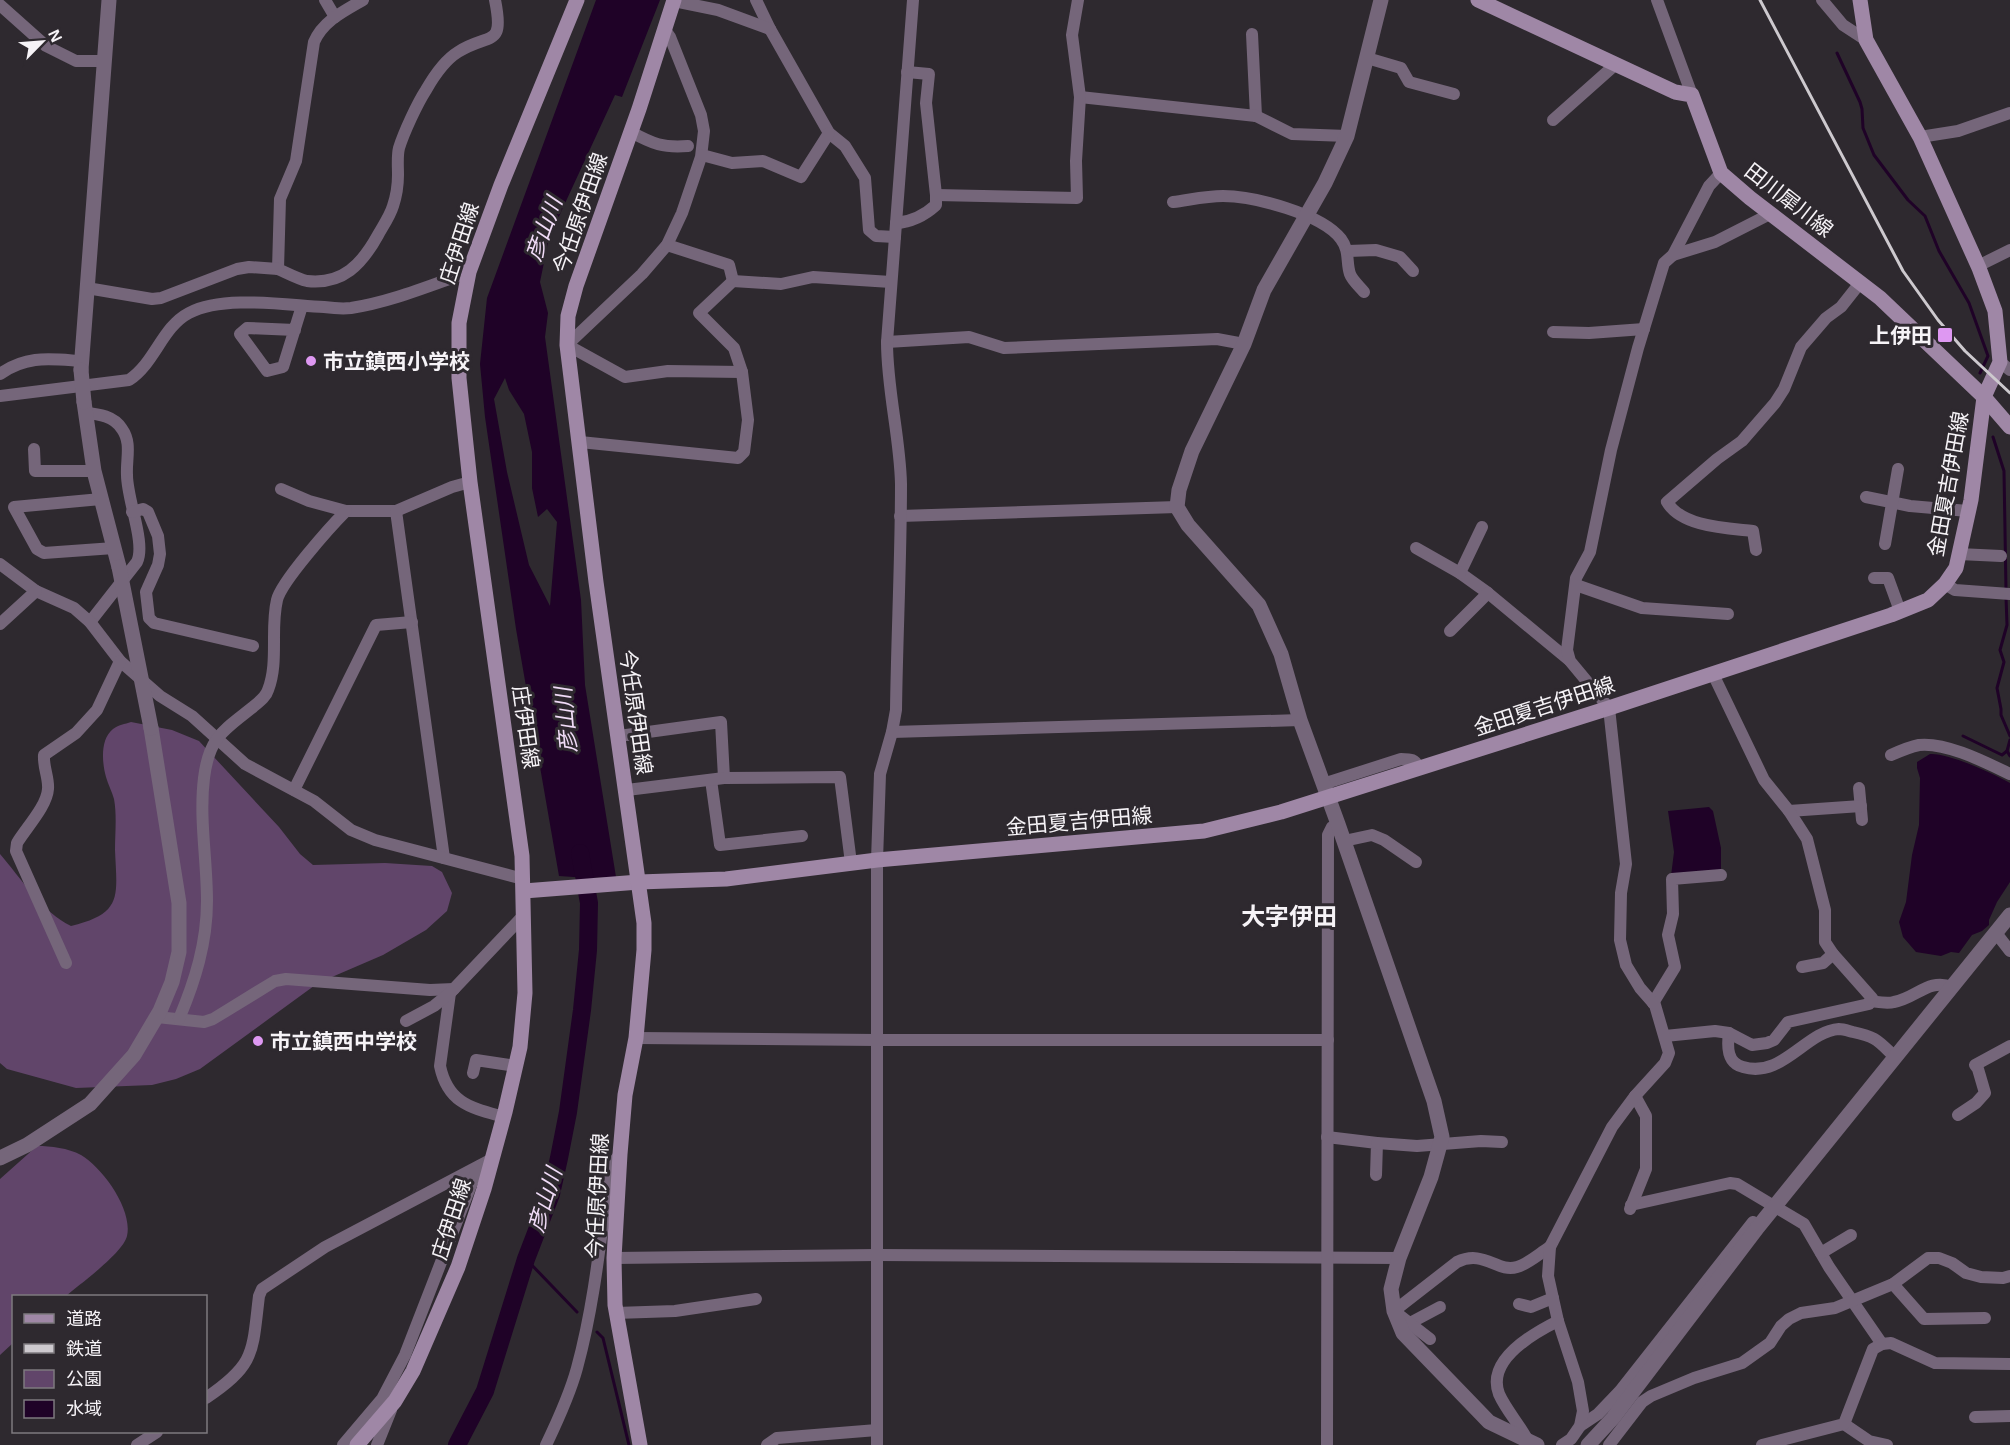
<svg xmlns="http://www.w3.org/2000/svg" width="2010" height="1445" viewBox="0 0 2010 1445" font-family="Helvetica,'Noto Sans JP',sans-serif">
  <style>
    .green { fill: #61456a }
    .water { fill: #1f0227; fill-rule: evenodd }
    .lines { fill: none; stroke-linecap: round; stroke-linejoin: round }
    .stream { stroke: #1f0227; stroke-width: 3 }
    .river { stroke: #1f0227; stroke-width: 18 }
    .minor { stroke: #75667a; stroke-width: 12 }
    .tertiary { stroke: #75667a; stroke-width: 15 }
    .secondary { stroke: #9f87a6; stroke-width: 15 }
    .rail { stroke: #cdc9ce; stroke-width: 3 }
    .tertiary-bridge { stroke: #75667a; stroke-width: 15 }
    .poi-dot { fill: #de98f2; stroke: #2e292f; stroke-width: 2 }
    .labels { text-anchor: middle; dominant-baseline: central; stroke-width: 6; stroke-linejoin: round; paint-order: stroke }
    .street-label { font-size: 21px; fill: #f6f3f7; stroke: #2e292f }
    .poi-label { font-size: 21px; font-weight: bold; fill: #f6f3f7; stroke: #2e292f; text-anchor: start }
    .water-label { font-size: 22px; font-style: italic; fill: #f1dcf8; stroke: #2e292f }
    .quarter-label { font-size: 24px; font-weight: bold; fill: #f6f3f7; stroke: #2e292f }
  </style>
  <rect width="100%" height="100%" fill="#2e292f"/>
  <!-- green -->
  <g class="green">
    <path d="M 131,722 L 172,730 L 199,741 L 279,827 L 300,854 L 313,865 L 385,863 L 432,866 L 442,872 L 452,893 L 447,911 L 426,930 L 383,955 L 318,983 L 200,1069 L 176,1079 L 152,1085 L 76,1088 L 7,1069 L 0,1063 L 0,854 C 20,877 43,913 71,926 C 123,913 117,897 115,850 C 115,834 117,815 114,799 C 112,792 108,784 106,777 C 102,763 100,739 113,729 C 118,725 125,724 131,722 Z"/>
    <path d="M 37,1146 C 51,1146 68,1148 81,1155 C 103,1168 133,1210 127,1236 C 123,1253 80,1284 66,1296 L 14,1296 L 13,1343 L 0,1355 L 0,1179 Z"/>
  </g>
  <!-- water -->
  <g class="water">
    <path d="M 596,0 L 660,0 L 622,97 L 615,95 L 549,238 L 540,282 L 548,313 L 545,337 L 581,600 L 585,685 L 616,877 L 588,878 L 559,876 L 516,629 L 485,417 L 480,364 L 487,298 ZM 505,378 L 509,390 L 524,414 L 532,452 L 532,488 L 538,517 L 547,509 L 557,522 L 550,606 L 529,565 L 507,472 L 494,399 Z"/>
    <path d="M 1930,754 C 1949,753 1992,773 2010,783 L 2010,882 L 1997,902 L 1989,920 L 1989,925 L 1982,931 L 1972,935 L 1959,953 L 1951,952 L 1941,956 L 1916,952 L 1903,937 L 1899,922 L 1906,902 L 1912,855 L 1919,825 L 1920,778 L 1917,768 L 1917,762 Z"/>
    <polygon points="1709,807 1713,811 1721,848 1721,870 1671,876 1674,852 1668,811"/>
  </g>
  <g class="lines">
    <!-- stream -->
    <g class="stream">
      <polyline points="1837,53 1860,102 1862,109 1863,128 1874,155 1908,200 1925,216 1939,251 1969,303 1988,356 1980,373"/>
      <polyline points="1993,437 2004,471 2006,590"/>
      <polyline points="2006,597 2007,625 2000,650 2004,662 1997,688 2001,709 2001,715 2010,736"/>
      <polyline points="1963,736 2002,755 2007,751"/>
      <polyline points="2010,740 2007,751 2010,756"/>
      <polyline points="526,1259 577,1312"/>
      <polyline points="597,1332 603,1338 629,1445"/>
    </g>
    <!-- river -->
    <polyline class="river" points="457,1445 485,1391 526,1259 551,1194 559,1158 568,1112 582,1010 588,950 589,903 580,853"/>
    <!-- minor -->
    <g class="minor">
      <polyline points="325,0 335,17"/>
      <path d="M 363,0 C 344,11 323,21 314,42 L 296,161 L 280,199 L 278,269 C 287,273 298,279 307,281 C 343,285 362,264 378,235 C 383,226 390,216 393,206 C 396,197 398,185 398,175 C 398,166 397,156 399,148 C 404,132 417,104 426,90 C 434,76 445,60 458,52 C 489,32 505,49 495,0"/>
      <polyline points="756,0 770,29 829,133 845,146 865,178 869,230 876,236 895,237"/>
      <polyline points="1657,0 1692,95"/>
      <polyline points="1822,0 1843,25 1866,40"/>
      <polyline points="674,1 718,10 770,29"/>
      <polyline points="0,5 46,46 76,61 104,61"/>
      <polyline points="665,30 670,37 701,115 704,131 701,157 682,213 667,245 642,274 567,345 625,377 668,371 742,372"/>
      <polyline points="1252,34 1256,116"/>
      <polyline points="1367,58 1401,68 1409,82 1454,94"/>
      <polyline points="1080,97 1256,116 1292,134 1347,136"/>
      <polyline points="1553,120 1616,64"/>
      <path d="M 631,132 C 653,144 663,148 688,146"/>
      <polyline points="1920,137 1958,131 2010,113"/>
      <polyline points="702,155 732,163 763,161 801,177 829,133"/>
      <polyline points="936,195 1077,198 1076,161 1080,97 1072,35 1078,0"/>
      <path d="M 1173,202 C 1189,200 1206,196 1223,196 C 1254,196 1322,214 1341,239 C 1350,251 1346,262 1350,274 C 1352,280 1360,287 1364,292"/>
      <path d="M 896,223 C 911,222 924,216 936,205 L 936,195 L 926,103 L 929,74 L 907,72"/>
      <polyline points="667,245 729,265 733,281"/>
      <polyline points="1348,251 1376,250 1400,257 1413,271"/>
      <polyline points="1673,255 1715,242 1770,214"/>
      <polyline points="1978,266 2010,250"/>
      <polyline points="87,288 152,299 161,298 237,269 249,267 278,269"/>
      <polyline points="295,330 247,328 240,334 267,371 283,367 302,306"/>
      <polyline points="1553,332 1589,333 1644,329"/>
      <polyline points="887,342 969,337 1004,348 1217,339 1244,344"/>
      <polyline points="2000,362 2010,370"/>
      <path d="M 0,374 C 27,355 50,359 81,361"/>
      <path d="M 0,396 L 129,380 C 155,363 162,327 189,313 C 223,295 285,305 324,307 C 332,308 342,309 351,308 C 391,302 431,285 469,272"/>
      <path d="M 85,413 C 99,414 114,416 122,429 C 132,443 126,459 127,475 C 127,500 146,543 137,562 L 90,622"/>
      <polyline points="580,442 738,458 744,452 748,420 742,372 734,348 699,313 733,281 781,284 813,277 891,282"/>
      <polyline points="34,449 35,471 94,471"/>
      <polyline points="281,489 309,501 346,511 396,511 452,487 470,482"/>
      <polyline points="1866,497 1910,506 1968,511"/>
      <polyline points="101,499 14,507 37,549 44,553 114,548"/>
      <polyline points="396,511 444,858"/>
      <polyline points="132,512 143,509 148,512 158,536 160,554 158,565 146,592 149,618 154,623 253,646"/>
      <polyline points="900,516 1177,507"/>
      <polyline points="1482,527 1460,573 1488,593 1569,660"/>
      <polyline points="1885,544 1898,469"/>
      <polyline points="1416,548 1460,573"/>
      <path d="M 1756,550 L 1753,531 C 1726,528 1682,527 1667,502 L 1717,459 L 1742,441 L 1775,403 L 1784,389 L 1801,347 L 1826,318 L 1841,307 L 1860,283"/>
      <polyline points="1959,554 2001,556"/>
      <polyline points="0,564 36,591 74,608 90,622 120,661 160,696 192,716 245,764 314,801 351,830 375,840 523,879"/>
      <polyline points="1874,578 1888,578 1900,611"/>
      <polyline points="1945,584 1955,590 2010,594"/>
      <polyline points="1576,585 1642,608 1728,614"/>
      <polyline points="0,624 36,591"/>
      <polyline points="1450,631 1488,593"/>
      <polyline points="892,732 1300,720"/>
      <polyline points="619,736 721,722 724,778"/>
      <path d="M 1891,755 C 1900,751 1909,747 1919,745 C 1946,742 1985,762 2010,774"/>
      <polyline points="711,780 720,845 802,836"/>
      <path d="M 1323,784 L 1401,759 C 1411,759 1415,759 1419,768"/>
      <polyline points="1859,788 1862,820"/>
      <polyline points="294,790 376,625 412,622"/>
      <polyline points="627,790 724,778 840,777 851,863"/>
      <polyline points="1789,811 1861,806"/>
      <polyline points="1344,841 1372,835 1384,840 1416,862"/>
      <polyline points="1996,933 2010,951"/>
      <path d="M 66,963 L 16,851 L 17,843 C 26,828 47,806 48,789 C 49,778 43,767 44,755 L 76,733 L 97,710 L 120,661"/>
      <polyline points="1802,967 1823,963 1833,954"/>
      <path d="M 450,993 L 440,1066 C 448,1104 472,1108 504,1117"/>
      <path d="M 1870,1001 C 1878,1002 1887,1004 1894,1002 C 1917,998 1928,978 1952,987"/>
      <polyline points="1653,1003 1675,967 1668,935 1673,914 1672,879 1721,875"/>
      <polyline points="157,1017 204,1022 213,1019 275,981 286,979 430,990 454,989"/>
      <path d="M 179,1019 C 195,981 207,943 207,901 C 207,860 199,818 204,778 C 209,737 223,731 253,707 C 259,702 266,697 268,690 C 279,662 270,629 277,600 C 281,582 331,526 346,511"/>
      <polyline points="406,1021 434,1006 450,993 524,915"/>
      <path d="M 1729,1033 C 1727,1047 1727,1063 1743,1067 C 1782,1079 1806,1031 1839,1029 C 1843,1029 1849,1031 1853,1032 C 1877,1037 1878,1041 1895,1057"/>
      <polyline points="1665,1036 1715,1031 1729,1033 1752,1045 1767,1043 1774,1040 1788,1022 1869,1004 1872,998 1833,954 1825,942 1825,910 1807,839 1789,811 1764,780 1713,674"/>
      <polyline points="636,1038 877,1040 1328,1040"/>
      <polyline points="473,1073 476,1060 516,1066"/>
      <polyline points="1958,1115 1976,1103 1985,1093 1978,1069 1975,1065 2010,1046"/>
      <polyline points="1327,1137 1377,1143 1376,1175"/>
      <polyline points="1377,1143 1417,1146 1481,1141 1502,1142"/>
      <polyline points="1631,1205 1730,1183 1737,1184 1804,1224 1829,1267 1882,1344"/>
      <polyline points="1630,1209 1646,1169 1646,1116 1635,1096"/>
      <polyline points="1821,1253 1851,1235"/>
      <polyline points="614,1258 877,1255 1399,1258"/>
      <polyline points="1893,1284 1924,1319 1985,1318"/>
      <polyline points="1519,1304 1531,1307 1553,1298"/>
      <polyline points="616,1313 675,1311 756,1299"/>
      <polyline points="1410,1323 1440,1307"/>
      <path d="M 1430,1339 L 1394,1311 L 1457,1262 C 1484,1249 1497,1273 1517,1267 C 1528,1264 1540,1253 1550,1247"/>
      <path d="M 206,1398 C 256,1364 252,1353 259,1296 L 262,1289 L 325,1247 L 492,1159"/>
      <polyline points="1975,1417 2010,1416"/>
      <polyline points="1844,1424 1869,1441 1887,1445"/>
      <polyline points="1580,1426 1598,1414 1620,1391 1753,1222"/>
      <path d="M 1528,1441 C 1520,1425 1506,1410 1499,1394 C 1486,1360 1534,1333 1558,1321"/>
      <polyline points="137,1445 157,1432"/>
      <polyline points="343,1445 382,1399 405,1355 478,1167"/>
      <polyline points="377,1445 391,1410"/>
      <path d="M 546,1445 C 558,1420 570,1394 577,1368 C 595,1302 601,1234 610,1167 L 620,1154"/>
      <polyline points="767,1445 777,1438 877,1430"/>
      <path d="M 877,1445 L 877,860 L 880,774 L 892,732 L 896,710 C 897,635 901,559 901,484 C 900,437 887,390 887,342 L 913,0"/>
      <polyline points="1327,1445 1328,835 1332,827 1338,824"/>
      <polyline points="1562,1445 1571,1439 1580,1426 1583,1411 1578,1382 1558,1321 1548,1276 1550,1247 1612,1127 1635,1096 1665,1063 1669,1053 1655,1005 1640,988 1626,965 1620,940 1621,893 1626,864 1609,708 1570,661 1567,650 1576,578 1590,552 1611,450 1638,348 1664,263 1673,255 1709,186 1721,173"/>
      <polyline points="1609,1445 1642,1402 1651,1396 1694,1378 1742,1363 1770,1343 1781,1326 1789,1319 1801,1313 1835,1308 1893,1284 1928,1258 1939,1258 1952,1263 1966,1273 1981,1277 2003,1278 2010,1276"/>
      <polyline points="1762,1445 1844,1424 1873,1349 1882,1344 1891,1343 1935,1363 2010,1364"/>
    </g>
    <!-- tertiary -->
    <g class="tertiary">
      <polyline points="1381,0 1347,136 1325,183 1264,290 1244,344 1192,451 1179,490 1177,507 1188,525 1259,605 1281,654 1300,720 1338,824 1434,1101 1442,1137 1431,1177 1399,1258 1391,1289 1394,1311 1403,1333 1489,1422 1537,1445"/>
      <polyline points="81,370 109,0"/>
      <polyline points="84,402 94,471 119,567"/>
      <polyline points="0,1158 27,1145 90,1104 134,1055 160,1011 172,982 179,952 179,903 151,728"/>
      <polyline points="1588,1445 1613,1418 1758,1227 2010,915"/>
    </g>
    <!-- secondary -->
    <g class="secondary">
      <polyline points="1478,0 1675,92 1692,95 1721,173 1750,198 1880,298 1984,397 2010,427"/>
      <polyline points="524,891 639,882 726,879 877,860 1204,831 1281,812 1609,708 1891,615 1928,600 1945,584 1956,568 1971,500 1984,397 2000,362 1995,311 1979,268 1920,137 1866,40 1860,0"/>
      <polyline points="357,1445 395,1401 413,1371 458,1267 484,1189 505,1112 520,1047 525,993 522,856 470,482 459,378 459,323 469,272 501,185 577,0"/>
      <polyline points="640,1445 615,1305 614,1258 620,1154 625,1095 636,1038 644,950 644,923 596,582 567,345 568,316 576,286 639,109 674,0"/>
    </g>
    <!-- rail -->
    <polyline class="rail" points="1760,0 1903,271 1938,320 1965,351 2010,393"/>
    <!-- tertiary-bridge -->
    <g class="tertiary-bridge">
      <polyline points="81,370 84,402"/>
      <polyline points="119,567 151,728"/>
    </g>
  </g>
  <!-- markers -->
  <g class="poi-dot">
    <rect x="1937" y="327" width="16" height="16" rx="3"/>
    <circle cx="311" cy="361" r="6"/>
    <circle cx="258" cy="1041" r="6"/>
  </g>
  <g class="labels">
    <!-- street labels -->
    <g class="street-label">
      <text transform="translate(1789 200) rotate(38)">田川犀川線</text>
      <text transform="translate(580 213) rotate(-71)">今任原伊田線</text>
      <text transform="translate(459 243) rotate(-72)">庄伊田線</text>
      <text transform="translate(1948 484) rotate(-80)">金田夏吉伊田線</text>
      <text transform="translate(1544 706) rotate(-18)">金田夏吉伊田線</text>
      <text transform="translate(636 712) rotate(82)">今任原伊田線</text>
      <text transform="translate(526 727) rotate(82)">庄伊田線</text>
      <text transform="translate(1079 821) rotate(-5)">金田夏吉伊田線</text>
      <text transform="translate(597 1196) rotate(-87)">今任原伊田線</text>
      <text transform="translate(451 1219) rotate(-72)">庄伊田線</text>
    </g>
    <!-- poi labels -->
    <g class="poi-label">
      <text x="1932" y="335" text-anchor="end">上伊田</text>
      <text x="323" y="361">市立鎮西小学校</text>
      <text x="270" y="1041">市立鎮西中学校</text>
    </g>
    <!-- water labels -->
    <g class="water-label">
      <text transform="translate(544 229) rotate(-70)">彦山川</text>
      <text transform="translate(566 720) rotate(-95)">彦山川</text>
      <text transform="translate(545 1200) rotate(-73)">彦山川</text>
    </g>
    <!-- quarter labels -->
    <g class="quarter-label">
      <text x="1289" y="916">大字伊田</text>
    </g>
  </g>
  <!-- legend -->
  <rect x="12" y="1295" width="195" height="138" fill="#2e292f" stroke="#7e7a7f" stroke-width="1.5"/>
  <rect x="24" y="1314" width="30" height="9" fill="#9f87a6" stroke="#7e7a7f" stroke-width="1.5"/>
  <text x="66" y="1325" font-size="18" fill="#f6f3f7">道路</text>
  <rect x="24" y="1344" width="30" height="9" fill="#cdc9ce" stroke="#7e7a7f" stroke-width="1.5"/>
  <text x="66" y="1355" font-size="18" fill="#f6f3f7">鉄道</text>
  <rect x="24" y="1370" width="30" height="18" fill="#61456a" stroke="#7e7a7f" stroke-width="1.5"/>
  <text x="66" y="1385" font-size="18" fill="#f6f3f7">公園</text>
  <rect x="24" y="1400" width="30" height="18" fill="#1f0227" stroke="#7e7a7f" stroke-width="1.5"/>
  <text x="66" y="1415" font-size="18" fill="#f6f3f7">水域</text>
  <!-- north arrow -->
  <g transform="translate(42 42) rotate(65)" stroke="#2e292f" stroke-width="4.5" paint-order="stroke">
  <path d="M0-4.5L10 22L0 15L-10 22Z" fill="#f6f3f7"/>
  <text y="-9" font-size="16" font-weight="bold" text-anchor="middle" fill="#f6f3f7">N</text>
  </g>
</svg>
